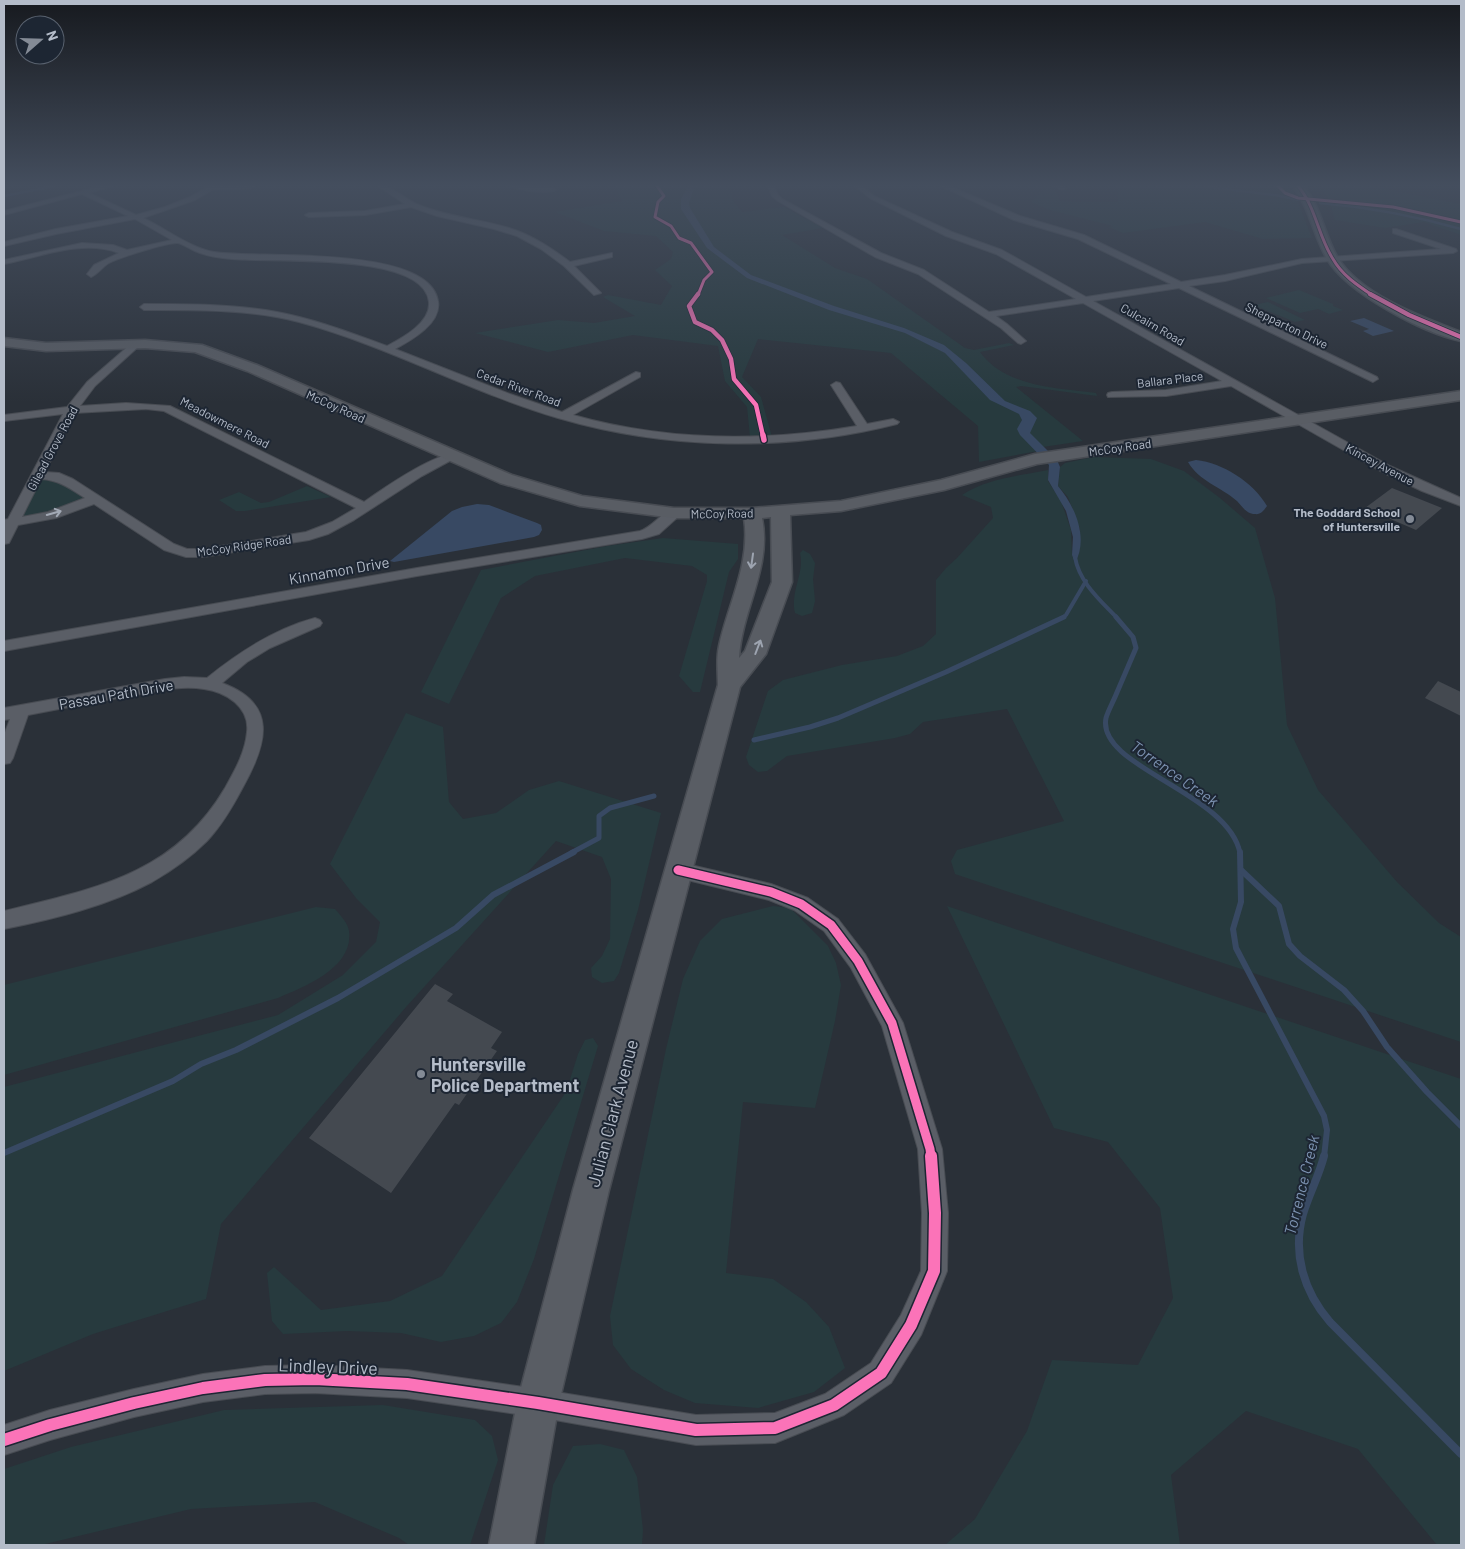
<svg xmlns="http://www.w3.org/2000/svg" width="1465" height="1549" viewBox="0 0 1465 1549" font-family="Barlow,sans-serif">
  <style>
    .green { fill: #273a3e }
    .water { fill: #384963 }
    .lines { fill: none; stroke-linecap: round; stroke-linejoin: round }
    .stream-far4 { stroke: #384963; stroke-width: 2.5 }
    .stream-far3 { stroke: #384963; stroke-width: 4 }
    .stream-far2 { stroke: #384963; stroke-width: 5 }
    .stream-far1 { stroke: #384963; stroke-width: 6 }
    .stream { stroke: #384963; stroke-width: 8 }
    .building { fill: #444950 }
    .street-casing { stroke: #484c53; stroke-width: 2 }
    .secondary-casing { stroke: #484c53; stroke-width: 3 }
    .street { fill: #5a5e66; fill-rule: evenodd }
    .secondary { fill: #595d64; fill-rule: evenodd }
    .cycleway-far4-casing { stroke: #1d2633; stroke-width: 4.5 }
    .cycleway-far3-casing { stroke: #1d2633; stroke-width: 6 }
    .cycleway-far2-casing { stroke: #1d2633; stroke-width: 8 }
    .cycleway-far1-casing { stroke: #1d2633; stroke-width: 12 }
    .cycleway-casing { stroke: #1d2633; stroke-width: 15 }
    .cycleway-far4 { stroke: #fb73b8; stroke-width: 3 }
    .cycleway-far3 { stroke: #fb73b8; stroke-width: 4.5 }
    .cycleway-far2 { stroke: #fb73b8; stroke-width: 5.5 }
    .cycleway-far1 { stroke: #fb73b8; stroke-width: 9 }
    .cycleway { stroke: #fb73b8; stroke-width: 12 }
    .oneway { stroke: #a2a9b5 }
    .oneway2 { stroke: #9da4b0 }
    .poi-dot { fill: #848b96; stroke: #1d2633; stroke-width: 2 }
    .labels { text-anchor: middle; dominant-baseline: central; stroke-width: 4; stroke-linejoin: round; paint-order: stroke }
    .far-street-label { font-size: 12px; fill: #b4bcc9; stroke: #1d2633 }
    .far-poi-label { font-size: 12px; font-weight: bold; fill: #b4bcc9; stroke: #1d2633; text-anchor: end }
    .street-label { font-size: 15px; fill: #b4bcc9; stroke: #1d2633 }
    .water-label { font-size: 16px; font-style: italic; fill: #7c92b1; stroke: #1d2633 }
    .near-poi-label { font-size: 18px; font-weight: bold; fill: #b4bcc9; stroke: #1d2633; text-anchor: start }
    .near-street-label { font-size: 18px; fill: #b4bcc9; stroke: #1d2633 }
  </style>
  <rect width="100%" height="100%" fill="#2a3038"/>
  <!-- green -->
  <g class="green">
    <path d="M 614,186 L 728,186 L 733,201 L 742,212 L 784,207 L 823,228 L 782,235 L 835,268 L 867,279 L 965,348 L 974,350 L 1009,343 L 1014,345 L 980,352 C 1005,387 1057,388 1096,393 L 1097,396 L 1021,386 L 1016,387 L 1083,441 L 1036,448 L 1038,451 L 979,462 L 978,426 L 891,353 L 758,339 L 742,377 L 761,397 L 772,437 L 750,437 L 747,407 L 725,381 L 718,346 L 633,335 L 548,352 L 475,333 L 558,320 L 594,323 L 635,316 L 603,297 L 608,295 L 661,305 L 672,286 L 655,270 L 671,259 L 673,252 L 656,236 L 604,231 L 555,212 L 622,201 Z"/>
    <polygon points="1048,186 1054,188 1060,201 1118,202 1118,186 1289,186 1293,190 1312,238 1263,239 1205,222 1123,233 1109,227 1113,226 1050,210 1031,202"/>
    <polygon points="1319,186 1377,186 1388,190 1461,204 1461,235 1424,222 1385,228 1335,220 1328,196"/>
    <polygon points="1299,290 1333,304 1333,306 1343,310 1329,314 1318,309 1300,313 1266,298"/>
    <polygon points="1268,302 1305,320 1295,322 1254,305"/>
    <path d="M 1093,457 L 1151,459 L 1184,471 L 1220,498 L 1255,528 L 1275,598 L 1287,725 L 1318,790 L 1397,882 L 1439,923 L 1461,937 L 1461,1042 L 955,874 L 951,861 L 957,850 L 1064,821 L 1007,709 L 923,722 L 910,734 L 895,738 L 787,756 L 767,771 L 758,772 L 749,765 L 746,757 L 768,691 L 783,680 L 842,665 L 897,656 L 923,646 L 936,634 L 936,580 L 946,568 L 957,558 L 993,518 L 991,507 L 962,495 C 988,478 1019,476 1048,470 L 1048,481 L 1061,501 L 1071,530 L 1072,555 L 1075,563 L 1080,529 L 1068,497 L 1058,486 L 1060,467 L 1065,463 Z"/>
    <polygon points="37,475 55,476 95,499 13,523"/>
    <polygon points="307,486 331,497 245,511 236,511 219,500 239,492 261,503 269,502"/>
    <polygon points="663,538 738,544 738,559 729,572 700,692 693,692 679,676 707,581 707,575 692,566 625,558 535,576 501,598 449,704 421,692 481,570 607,546"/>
    <path d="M 803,550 L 810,554 L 815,563 L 813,579 L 815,601 L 812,613 L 802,616 L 795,613 C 790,591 805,573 800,553 Z"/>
    <polygon points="406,713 443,727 449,802 463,819 496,813 529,790 559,781 661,813 638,910 619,973 614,981 602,983 592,977 591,968 602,956 610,939 611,879 602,857 556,841 406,1007 221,1224 206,1299 93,1334 4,1371 4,1087 278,1015 343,975 376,942 380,922 356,898 330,864"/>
    <polygon points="773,906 790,908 828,946 836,963 841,985 835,1021 815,1108 743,1102 726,1273 773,1279 806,1302 829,1327 845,1368 814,1392 758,1408 695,1403 664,1390 631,1369 613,1345 610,1316 666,1049 683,979 700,941 722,919"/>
    <polygon points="947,906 1461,1079 1461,1545 1437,1545 1358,1449 1246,1411 1171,1475 1180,1545 945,1545 975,1519 1027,1431 1052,1360 1138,1365 1173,1298 1160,1208 1108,1142 1054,1128"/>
    <path d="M 316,907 L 335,909 C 340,915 348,923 349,931 C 354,968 304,987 278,998 L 4,1075 L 4,985 Z"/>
    <polygon points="593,1038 598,1046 534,1259 517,1302 501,1323 474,1336 441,1342 401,1333 347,1331 283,1334 272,1321 267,1273 274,1267 321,1310 390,1301 442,1276 566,1092 578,1054 585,1040"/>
    <polygon points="383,1405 475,1420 492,1436 498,1460 470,1545 409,1545 399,1538 315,1502 191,1509 41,1545 4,1545 4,1469 71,1447 224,1410"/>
    <polygon points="600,1444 624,1450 637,1477 643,1530 642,1545 544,1545 553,1485 573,1446"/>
  </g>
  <!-- water -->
  <g class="water">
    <path d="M 688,186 L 695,186 L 689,203 L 690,208 L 714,247 L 751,275 L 834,306 L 904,328 L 944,345 L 966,363 L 1005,401 L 1030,411 L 1037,418 L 1030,433 L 1057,460 L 1060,467 L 1058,486 C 1075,506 1089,538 1075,563 L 1072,555 L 1073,537 L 1066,511 L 1048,480 L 1049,465 L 1020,435 L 1017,429 L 1022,420 L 1019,414 L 990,400 L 945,353 L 905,333 L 829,310 L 747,278 L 707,248 L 681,209 L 681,199 Z"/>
    <polygon points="1364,318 1394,331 1373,336 1363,331 1369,329 1350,321"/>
    <path d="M 1196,460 C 1223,463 1253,482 1267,506 C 1264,510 1261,515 1255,514 C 1246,514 1242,506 1237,501 C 1221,487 1199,481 1188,462 Z"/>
    <polygon points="477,504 489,505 537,523 541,525 542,530 539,535 534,537 394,562 390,561 452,511 462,507"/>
  </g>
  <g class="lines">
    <!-- stream-far4 -->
    <g class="stream-far4">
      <polyline points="1209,187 1275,195 1299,200"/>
      <polyline points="4,196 54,186"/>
      <path d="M 1320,203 C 1367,207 1415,216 1461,229"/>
    </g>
    <!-- stream-far3 -->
    <g class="stream-far3">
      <path d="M 1075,557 C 1079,582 1100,600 1117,618"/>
      <polyline points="1062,618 1066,615 1086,581"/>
    </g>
    <!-- stream-far2 -->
    <g class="stream-far2">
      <path d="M 1116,617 L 1133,637 L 1136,648 C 1129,664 1122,681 1115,697 C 1112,704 1108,711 1106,718 C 1096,767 1228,792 1240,853"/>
      <polyline points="754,740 810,727 838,718 946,672 1064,617"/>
      <polyline points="571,853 599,838 599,816 610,808 654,796"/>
    </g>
    <!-- stream-far1 -->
    <g class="stream-far1">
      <polyline points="1240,852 1241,902 1233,929 1236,948 1324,1116 1327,1130 1324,1157"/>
      <polyline points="1241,870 1279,906 1289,944 1300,956 1344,990 1363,1011 1387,1047 1427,1092 1461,1126"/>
      <polyline points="4,1153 173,1081 201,1064 236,1050 338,998 456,928 493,895 574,852"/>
    </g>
    <!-- stream -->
    <path class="stream" d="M 1324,1156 C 1319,1176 1309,1194 1303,1214 C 1292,1254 1304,1292 1330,1322 L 1461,1454"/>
  </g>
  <!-- building -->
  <g class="building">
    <polygon points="1392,488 1442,508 1416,530 1365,508"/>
    <polygon points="1438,681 1461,692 1461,716 1425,698"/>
    <polygon points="435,984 453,994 447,1001 502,1032 491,1048 497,1051 459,1105 455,1103 391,1193 309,1138"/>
  </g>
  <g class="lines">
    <defs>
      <g id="street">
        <path d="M 101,186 L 112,186 L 89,193 L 136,215 L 165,207 L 190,197 L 209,186 L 255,186 L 252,188 L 212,190 L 195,200 L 143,218 C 165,228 190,248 214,252 C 258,259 429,244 438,301 C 442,323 412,340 395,349 L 510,394 L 562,412 L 636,372 L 640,373 L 640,377 L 573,415 C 665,441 763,442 857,426 L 831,385 L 836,382 L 840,383 L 867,424 L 893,419 L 899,422 L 897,424 C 787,452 667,450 558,418 C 470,392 388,346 299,322 C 249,309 195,310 144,310 L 140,307 L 144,304 C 189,304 233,304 277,312 C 315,319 351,333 387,346 C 402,338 431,323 429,302 C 425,251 268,263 232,259 C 219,258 206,256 195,251 C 190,249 183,244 178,243 C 168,242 118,258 109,263 C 102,267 98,274 91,277 L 87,274 L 94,265 L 119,253 C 81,239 41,257 4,264 L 4,260 L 82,243 L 113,245 L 127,250 L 172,240 L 135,219 L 56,234 L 4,246 L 4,242 L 56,229 L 128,216 L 82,194 L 4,215 L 4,211 Z"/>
        <path d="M 378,186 C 394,186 404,199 419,205 C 448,217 480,219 509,228 C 532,235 551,248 570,262 L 612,253 L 612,257 L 574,266 L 601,293 L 594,295 L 564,266 L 541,249 L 517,236 L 494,229 L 437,216 L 411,207 L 365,215 L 309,217 L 305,215 L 309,213 L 365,211 L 405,204 Z"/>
        <path d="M 511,186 L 553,188 L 556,190 C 549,194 518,191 511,186 Z"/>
        <polygon points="768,186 774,186 778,195 782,199 881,253 924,270 989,312 1076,299 996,254 946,236 870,198 855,186 862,186 874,196 952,232 1002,250 1086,297 1171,284 1078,239 1014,220 941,186 949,186 1020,216 1084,235 1181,282 1225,275 1302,259 1441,249 1393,233 1393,229 1396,229 1456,249 1457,251 1453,253 1302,263 1225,281 1189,286 1377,377 1378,379 1373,382 1179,288 1093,301 1390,466 1461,498 1461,506 1422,491 1382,472 1231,386 1166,396 1108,397 1107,395 1108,393 1112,392 1166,390 1222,381 1083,303 996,316 1007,324 1026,341 1021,344 1018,343 1001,328 918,274 875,257 778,201 772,196"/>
        <polygon points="1054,186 1063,186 1066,188 1063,190"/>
        <path d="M 135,342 L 140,345 L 138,347 L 95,386 L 80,406 L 126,403 L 170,406 L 364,502 C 380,491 438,450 455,455 L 457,457 L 422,476 L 354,520 L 328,534 L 309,540 L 203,557 L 186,557 L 164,550 L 94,504 L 56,518 L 18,525 L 9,543 L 4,544 L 4,520 L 8,519 L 63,414 L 4,421 L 4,415 L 67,407 L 87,382 L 132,343 ZM 146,409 L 164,411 L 356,508 L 332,522 L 306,532 L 203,549 L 187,549 L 174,544 L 73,479 L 59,473 L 45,472 L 74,413 ZM 41,479 C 59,480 71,489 85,498 L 48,512 L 22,517 Z"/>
        <path d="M 674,509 L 679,510 L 680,513 L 679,516 L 659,534 L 642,539 L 417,576 L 4,651 L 4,641 L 417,568 L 640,531 C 653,527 661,512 674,509 Z"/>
        <path d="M 315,618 L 320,620 L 322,623 L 320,626 L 270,648 L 247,662 L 222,683 C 279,704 267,744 243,787 C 233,806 222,825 207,841 C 192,856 171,871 152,882 C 107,906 54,919 4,929 L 4,911 C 93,889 174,875 225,788 C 235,770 245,753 247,732 C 250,707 226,692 204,689 C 181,685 158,691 136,695 C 100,701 64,708 28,715 L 13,758 L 10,763 L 4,764 L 4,735 L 10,719 L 4,720 L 4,708 L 165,679 L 184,677 L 207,678 C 239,652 274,629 315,618 Z"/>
        <polygon points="678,862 771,884 808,898 838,919 865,954 903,1023 942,1149 948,1213 947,1271 921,1335 891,1383 844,1415 775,1443 696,1445 538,1417 407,1398 315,1393 265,1394 203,1402 134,1417 50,1440 4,1455 4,1425 50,1410 134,1389 203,1374 265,1366 315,1365 407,1370 538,1389 696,1415 775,1413 825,1394 871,1363 901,1315 921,1271 922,1213 918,1149 882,1026 851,968 824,931 794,910 769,900 671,876 668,870 671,864"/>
      </g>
      <g id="secondary">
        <path d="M 1293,186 L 1303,186 C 1322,207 1324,235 1338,258 C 1361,295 1422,317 1461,332 L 1461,341 C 1423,333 1347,293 1327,259 C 1313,235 1310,209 1293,186 Z"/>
        <path d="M 4,338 L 46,343 L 145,340 L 202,345 L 257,365 L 512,475 L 582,496 L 674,508 L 752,508 L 841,501 L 941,480 L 1035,454 L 1461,391 L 1461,400 L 1037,464 L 944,490 L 841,511 L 790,515 L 792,582 L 766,654 L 740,687 L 609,1190 L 559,1403 L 534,1545 L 489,1545 L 517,1403 L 573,1190 L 718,685 C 718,672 716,659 719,646 C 728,604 751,563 744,518 L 674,518 L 580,506 L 500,483 L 247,371 L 195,352 L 145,348 L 46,351 L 4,346 ZM 771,517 L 772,582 L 745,651 L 739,658 C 742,609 772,568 762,518 Z"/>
      </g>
    </defs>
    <!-- street casing -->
    <use href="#street" class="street-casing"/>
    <!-- secondary casing -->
    <use href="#secondary" class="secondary-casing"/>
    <!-- street -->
    <use href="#street" class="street"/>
    <!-- secondary -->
    <use href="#secondary" class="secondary"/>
    <defs>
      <g id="cycleway-far4">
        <polyline points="657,186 664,196 658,202 655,217 671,226 679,238 691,243 712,272 704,280 698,295"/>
        <polyline points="1278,186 1285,193 1298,198 1393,207 1461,222"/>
        <path d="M 1298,186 C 1316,207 1318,236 1333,259 C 1342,275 1357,285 1372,295"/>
      </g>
      <g id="cycleway-far3">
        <polyline points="698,294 689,306 695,322 712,330 722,340 731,359 734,379 756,405 763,436"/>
        <polyline points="1370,294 1409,315 1461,337"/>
      </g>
      <polyline id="cycleway-far2" points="763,435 764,440"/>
      <polyline id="cycleway-far1" points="678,870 771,892 801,904 831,925 858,961 892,1023 930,1149 931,1157"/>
      <polyline id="cycleway" points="4,1440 50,1425 134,1403 203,1388 265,1380 315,1379 407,1384 538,1403 696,1430 775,1428 834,1405 881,1373 911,1325 934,1271 935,1213 931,1156"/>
    </defs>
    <!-- cycleway-far4 casing -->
    <use href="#cycleway-far4" class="cycleway-far4-casing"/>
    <!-- cycleway-far3 casing -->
    <use href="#cycleway-far3" class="cycleway-far3-casing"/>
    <!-- cycleway-far2 casing -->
    <use href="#cycleway-far2" class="cycleway-far2-casing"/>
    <!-- cycleway-far1 casing -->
    <use href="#cycleway-far1" class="cycleway-far1-casing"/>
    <!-- cycleway casing -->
    <use href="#cycleway" class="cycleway-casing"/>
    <!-- cycleway-far4 -->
    <use href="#cycleway-far4" class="cycleway-far4"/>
    <!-- cycleway-far3 -->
    <use href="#cycleway-far3" class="cycleway-far3"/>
    <!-- cycleway-far2 -->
    <use href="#cycleway-far2" class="cycleway-far2"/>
    <!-- cycleway-far1 -->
    <use href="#cycleway-far1" class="cycleway-far1"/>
    <!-- cycleway -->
    <use href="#cycleway" class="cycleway"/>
  </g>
  <!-- one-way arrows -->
  <defs><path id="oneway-shaft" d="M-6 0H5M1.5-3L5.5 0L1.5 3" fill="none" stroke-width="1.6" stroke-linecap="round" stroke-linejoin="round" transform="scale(1.25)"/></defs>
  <use class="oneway" href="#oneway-shaft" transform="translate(54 513) rotate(-16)"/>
  <g class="oneway2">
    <use href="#oneway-shaft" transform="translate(752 561) rotate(98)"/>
    <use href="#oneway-shaft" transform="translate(758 647) rotate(-69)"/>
  </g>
  <!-- sky -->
  <linearGradient id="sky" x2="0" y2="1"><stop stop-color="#171a1f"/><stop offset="0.46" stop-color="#444e5e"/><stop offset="1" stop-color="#444e5e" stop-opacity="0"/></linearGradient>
  <rect width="1465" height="403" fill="url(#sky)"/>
  <!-- markers -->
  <g class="poi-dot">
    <circle cx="1410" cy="519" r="5"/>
    <circle cx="421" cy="1074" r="5"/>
  </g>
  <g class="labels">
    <!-- far-street labels -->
    <g class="far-street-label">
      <text transform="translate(1153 324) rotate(30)">Culcairn Road</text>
      <text transform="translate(1287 325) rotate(26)">Shepparton Drive</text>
      <text transform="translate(1170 379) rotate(-7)">Ballara Place</text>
      <text transform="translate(519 387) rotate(20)">Cedar River Road</text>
      <text transform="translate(336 406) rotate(24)">McCoy Road</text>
      <text transform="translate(225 422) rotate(27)">Meadowmere Road</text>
      <text transform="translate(1120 447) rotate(-8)">McCoy Road</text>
      <text transform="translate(52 448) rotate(-62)">Gilead Grove Road</text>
      <text transform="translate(1380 464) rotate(28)">Kincey Avenue</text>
      <text transform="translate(722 513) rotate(-1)">McCoy Road</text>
      <text transform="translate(244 545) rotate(-8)">McCoy Ridge Road</text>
    </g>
    <!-- far-poi labels -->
    <g class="far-poi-label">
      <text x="1400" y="512">The Goddard School<tspan x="1400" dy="14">of Huntersville</tspan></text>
    </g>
    <!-- street labels -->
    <g class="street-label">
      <text transform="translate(339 570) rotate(-10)">Kinnamon Drive</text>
      <text transform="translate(116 694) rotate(-10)">Passau Path Drive</text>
    </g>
    <!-- water labels -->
    <g class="water-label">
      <text transform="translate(1175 773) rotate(35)">Torrence Creek</text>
      <text transform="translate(1301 1185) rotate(-76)">Torrence Creek</text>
    </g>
    <!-- near-poi labels -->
    <g class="near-poi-label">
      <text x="431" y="1064">Huntersville<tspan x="431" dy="21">Police Department</tspan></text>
    </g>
    <!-- near-street labels -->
    <g class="near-street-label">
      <text transform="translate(612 1113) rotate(-75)">Julian Clark Avenue</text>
      <text transform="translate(328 1366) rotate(2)">Lindley Drive</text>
    </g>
  </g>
  <!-- border -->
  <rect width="1465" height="1549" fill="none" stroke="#b4bcc9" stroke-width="10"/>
  <!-- north arrow -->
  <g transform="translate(40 40) rotate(70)"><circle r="24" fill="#1d2633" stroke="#59626f"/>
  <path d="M0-4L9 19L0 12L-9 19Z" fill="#848b96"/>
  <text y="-8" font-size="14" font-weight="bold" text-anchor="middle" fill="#b4bcc9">N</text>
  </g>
</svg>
